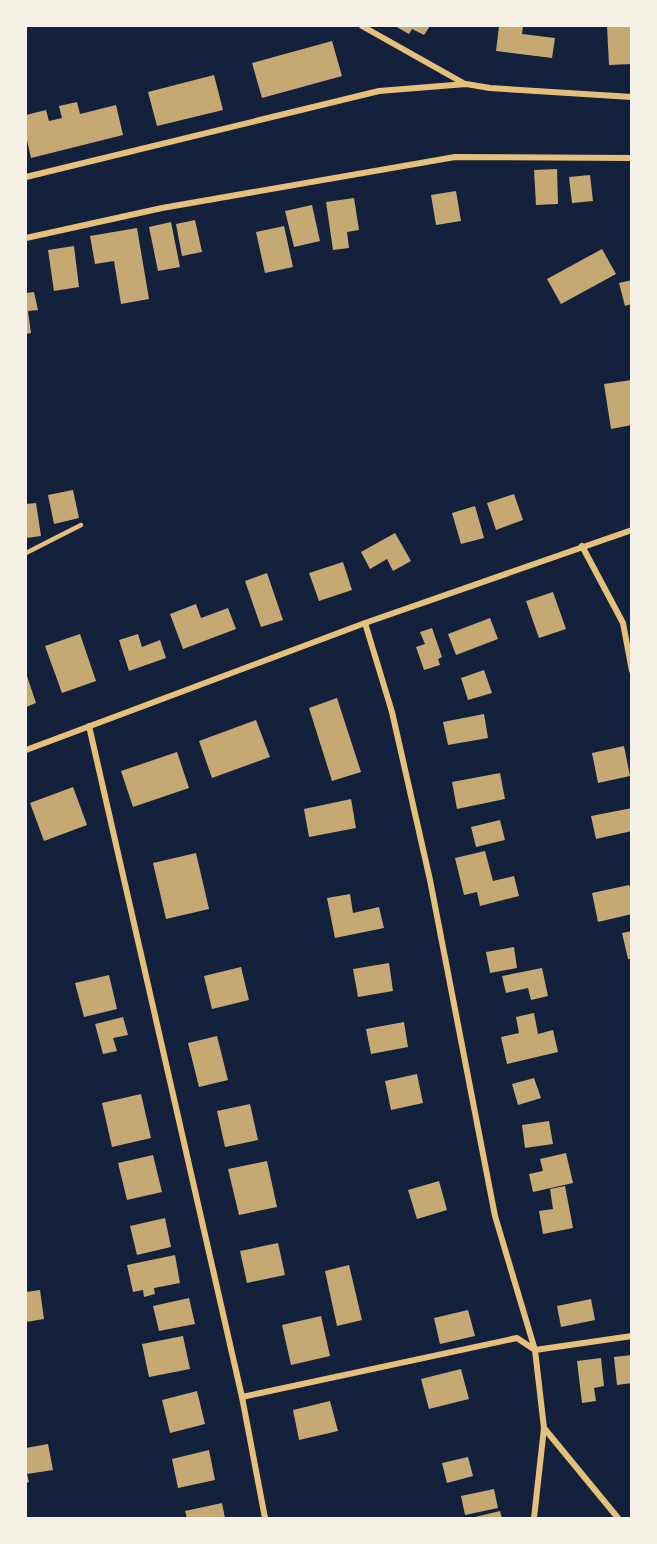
<svg xmlns="http://www.w3.org/2000/svg" width="657" height="1544" viewBox="0 0 657 1544" font-family="Raleway,sans-serif">
  <style>
    .building { fill: #c6a872 }
    .lines { fill: none; stroke-linecap: round; stroke-linejoin: round }
    .service { stroke: #e5c07b; stroke-width: 4.5 }
    .minor { stroke: #e5c07b; stroke-width: 6 }
  </style>
  <rect width="100%" height="100%" fill="#14213d"/>
  <!-- building -->
  <g class="building">
    <polygon points="395,26 430,26 424,35 412,29 409,34"/>
    <polygon points="499,26 523,26 522,34 555,38 552,58 496,51"/>
    <polygon points="607,26 630,26 632,64 609,65"/>
    <polygon points="332,41 342,76 262,98 252,63"/>
    <polygon points="214,75 223,110 157,126 148,92"/>
    <polygon points="77,102 80,114 116,105 123,135 31,158 26,136 26,115 46,110 49,121 62,118 59,106"/>
    <polygon points="557,169 558,204 536,205 534,170"/>
    <polygon points="590,175 593,201 572,203 569,177"/>
    <polygon points="456,191 461,221 436,225 431,195"/>
    <polygon points="354,198 359,230 347,232 349,248 333,250 326,202"/>
    <polygon points="312,205 320,241 294,247 285,211"/>
    <polygon points="195,220 202,252 182,256 176,224"/>
    <polygon points="171,222 180,267 158,271 149,227"/>
    <polygon points="284,226 293,267 265,273 256,232"/>
    <polygon points="137,228 149,299 121,304 114,261 95,264 90,236"/>
    <polygon points="74,246 79,287 54,291 48,250"/>
    <polygon points="602,249 616,274 561,304 547,279"/>
    <polygon points="632,280 632,304 625,306 619,283"/>
    <polygon points="34,292 38,310 28,311 31,333 26,334 26,293"/>
    <polygon points="632,380 632,425 611,429 604,384"/>
    <polygon points="73,490 79,518 54,524 48,495"/>
    <polygon points="514,494 523,520 496,530 487,503"/>
    <polygon points="36,503 41,536 26,538 26,504"/>
    <polygon points="475,506 484,538 461,544 452,513"/>
    <polygon points="395,533 411,561 393,571 387,559 370,569 361,552"/>
    <polygon points="343,562 352,590 319,601 309,573"/>
    <polygon points="267,573 283,620 261,627 245,581"/>
    <polygon points="553,592 566,629 539,638 526,601"/>
    <polygon points="196,604 201,618 228,608 236,629 183,649 170,614"/>
    <polygon points="490,618 498,639 456,655 448,634"/>
    <polygon points="432,628 442,657 438,659 440,665 424,670 416,647 425,644 420,632"/>
    <polygon points="80,634 96,681 62,693 45,646"/>
    <polygon points="138,634 142,647 160,640 166,658 129,671 119,640"/>
    <polygon points="484,670 492,693 468,700 461,678"/>
    <polygon points="26,673 36,703 26,707"/>
    <polygon points="337,698 361,772 332,781 309,708"/>
    <polygon points="484,714 488,738 448,745 443,722"/>
    <polygon points="256,720 270,757 212,778 199,741"/>
    <polygon points="624,746 630,776 598,783 592,753"/>
    <polygon points="177,752 189,788 133,807 121,771"/>
    <polygon points="500,773 505,799 457,809 452,782"/>
    <polygon points="73,787 87,825 44,841 30,803"/>
    <polygon points="351,799 356,828 309,837 304,809"/>
    <polygon points="632,808 632,831 596,839 591,816"/>
    <polygon points="500,820 505,840 476,847 471,827"/>
    <polygon points="485,851 493,881 514,876 519,896 480,906 477,892 464,895 455,858"/>
    <polygon points="196,853 209,909 166,919 153,863"/>
    <polygon points="629,885 632,892 632,914 598,922 592,893"/>
    <polygon points="350,894 353,913 379,907 384,928 335,938 327,898"/>
    <polygon points="632,931 632,959 628,959 622,933"/>
    <polygon points="514,947 517,968 490,973 486,952"/>
    <polygon points="389,963 393,991 358,997 353,969"/>
    <polygon points="241,967 249,1000 212,1009 204,976"/>
    <polygon points="542,968 548,996 531,1000 528,988 506,993 502,976"/>
    <polygon points="109,975 117,1009 84,1017 75,983"/>
    <polygon points="534,1013 538,1034 553,1030 558,1052 507,1064 501,1037 519,1033 516,1017"/>
    <polygon points="123,1017 128,1035 113,1038 117,1051 103,1054 95,1024"/>
    <polygon points="404,1022 408,1047 371,1054 366,1029"/>
    <polygon points="217,1036 228,1080 199,1087 188,1043"/>
    <polygon points="417,1074 423,1103 391,1110 385,1081"/>
    <polygon points="534,1078 541,1098 518,1105 512,1084"/>
    <polygon points="141,1094 151,1138 112,1147 102,1103"/>
    <polygon points="250,1104 258,1140 225,1147 217,1111"/>
    <polygon points="549,1121 553,1144 525,1148 522,1125"/>
    <polygon points="566,1153 573,1183 533,1192 529,1174 543,1171 540,1159"/>
    <polygon points="153,1155 162,1192 127,1200 118,1163"/>
    <polygon points="267,1161 277,1207 239,1215 228,1169"/>
    <polygon points="439,1181 447,1210 417,1219 408,1190"/>
    <polygon points="565,1186 573,1228 543,1234 539,1211 553,1209 550,1189"/>
    <polygon points="165,1218 171,1247 137,1255 130,1226"/>
    <polygon points="278,1243 285,1275 247,1283 240,1251"/>
    <polygon points="175,1255 180,1283 154,1288 155,1294 144,1297 143,1290 133,1292 127,1265"/>
    <polygon points="349,1265 362,1320 337,1326 325,1271"/>
    <polygon points="40,1290 44,1319 26,1322 26,1292"/>
    <polygon points="189,1298 195,1324 159,1331 153,1306"/>
    <polygon points="591,1299 595,1320 561,1327 557,1306"/>
    <polygon points="468,1310 475,1336 440,1344 434,1318"/>
    <polygon points="321,1316 330,1356 291,1365 282,1325"/>
    <polygon points="183,1336 190,1369 149,1377 142,1344"/>
    <polygon points="632,1355 632,1383 617,1385 614,1357"/>
    <polygon points="601,1358 604,1386 594,1388 596,1401 582,1403 577,1361"/>
    <polygon points="461,1369 469,1399 429,1409 421,1379"/>
    <polygon points="197,1391 205,1424 170,1433 162,1400"/>
    <polygon points="330,1401 338,1431 299,1440 293,1410"/>
    <polygon points="48,1444 53,1470 27,1474 29,1482 26,1483 26,1448"/>
    <polygon points="209,1450 215,1480 178,1488 172,1459"/>
    <polygon points="468,1457 473,1476 447,1483 442,1463"/>
    <polygon points="494,1489 498,1508 465,1515 461,1496"/>
    <polygon points="222,1503 225,1518 187,1518 185,1511"/>
    <polygon points="500,1511 502,1518 471,1518"/>
  </g>
  <g class="lines">
    <!-- service -->
    <polyline class="service" points="26,553 81,525"/>
    <!-- minor -->
    <g class="minor">
      <polyline points="362,26 465,84"/>
      <polyline points="26,177 379,91 466,84 490,88 632,97"/>
      <polyline points="26,238 162,208 455,157 632,158"/>
      <polyline points="582,546 623,623 632,671"/>
      <polyline points="365,623 392,712 430,880 495,1216 535,1350 544,1428 534,1518"/>
      <polyline points="89,726 242,1397 265,1518"/>
      <polyline points="26,750 365,623 632,530"/>
      <polyline points="242,1397 517,1338 535,1350 632,1336"/>
      <polyline points="544,1428 618,1518"/>
    </g>
  </g>
  <!-- border -->
  <rect width="657" height="1544" fill="none" stroke="#f6f1e7" stroke-width="54"/>
</svg>
